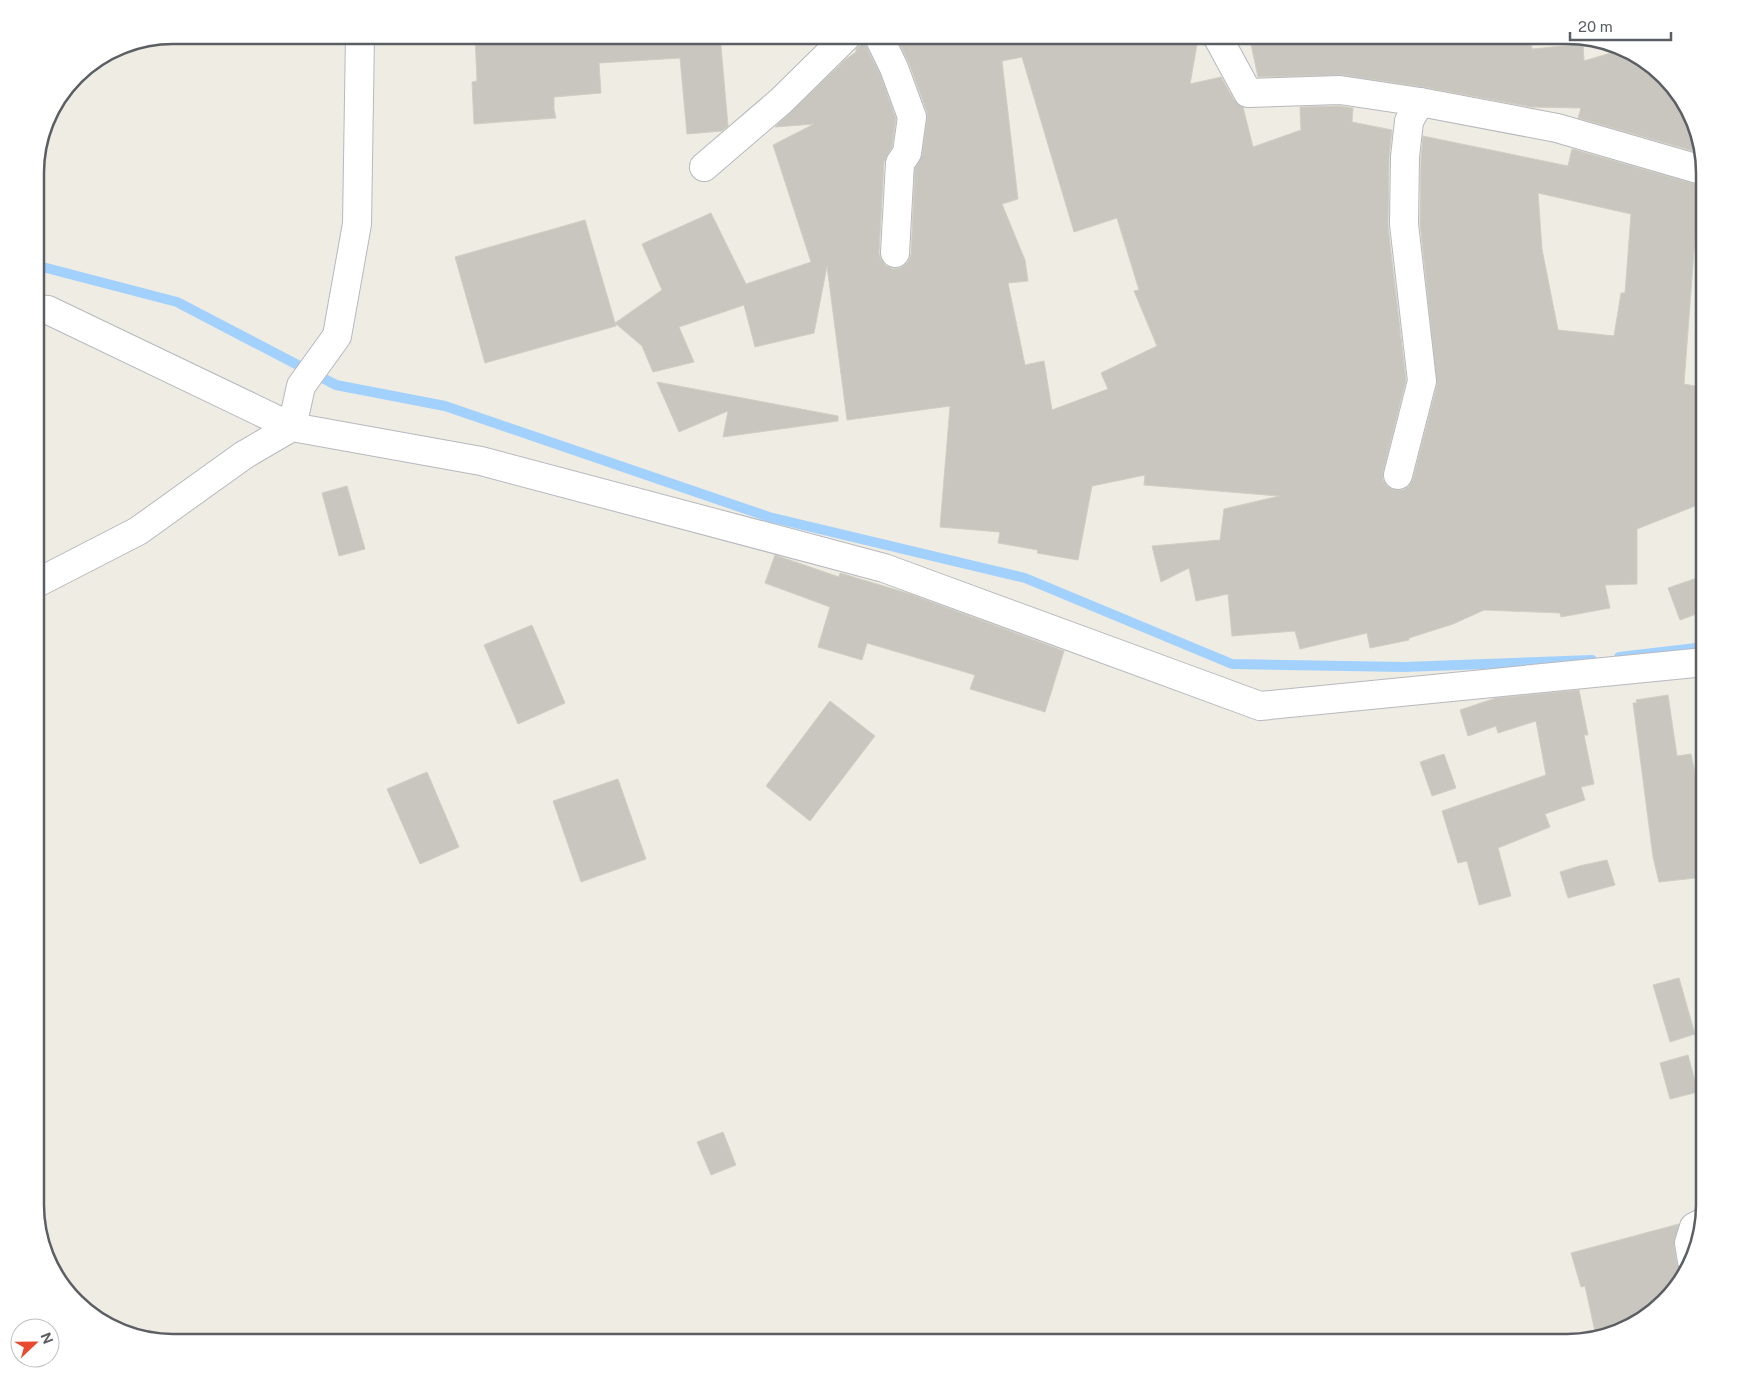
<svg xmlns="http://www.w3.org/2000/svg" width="1740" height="1378" viewBox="0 0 1740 1378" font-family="'Public Sans',sans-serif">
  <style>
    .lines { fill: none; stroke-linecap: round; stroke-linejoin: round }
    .stream { stroke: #a3d1fe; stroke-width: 10 }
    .building { fill: #c9c6c0; stroke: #d3cec2; fill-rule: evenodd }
    .street-casing { stroke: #b6b9bd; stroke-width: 30 }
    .secondary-casing { stroke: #b7b9bf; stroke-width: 30 }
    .street { stroke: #fff; stroke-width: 28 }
    .secondary { stroke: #fff; stroke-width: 28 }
    .rim { fill: none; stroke: #5b5f64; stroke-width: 2.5 }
  </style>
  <rect width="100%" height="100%" fill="#eeece3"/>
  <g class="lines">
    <!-- stream -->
    <g class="stream">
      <polyline points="35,265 177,302 336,385 445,406 769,517 1025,578 1232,664 1404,667 1592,660"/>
      <polyline points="1619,657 1705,647"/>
    </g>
  </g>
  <!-- building -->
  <g class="building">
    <polygon points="475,35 720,35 728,126 722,131 687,134 680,58 599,63 601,93 554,97 554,110 556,118 474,124 472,82 477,81"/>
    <path d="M 895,35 L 1178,35 L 1198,39 L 1190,84 L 1221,77 L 1234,100 L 1243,107 L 1253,147 L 1301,130 L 1300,107 L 1339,106 L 1353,108 L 1352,122 L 1392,130 L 1389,157 L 1388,226 L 1406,380 L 1383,472 L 1383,480 L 1387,486 L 1395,490 L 1403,490 L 1409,486 L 1413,479 L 1437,385 L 1420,223 L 1421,158 L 1423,136 L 1568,166 L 1572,149 L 1699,185 L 1684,384 L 1705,388 L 1705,506 L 1695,506 L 1637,529 L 1637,584 L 1605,585 L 1610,608 L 1561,617 L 1560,613 L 1484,610 L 1453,624 L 1409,638 L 1409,640 L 1370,648 L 1367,633 L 1300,649 L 1295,631 L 1232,636 L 1228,594 L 1196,601 L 1189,568 L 1161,582 L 1152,546 L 1220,540 L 1224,509 L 1279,496 L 1144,485 L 1145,475 L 1092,486 L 1078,560 L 1037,553 L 1038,550 L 998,543 L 1000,532 L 940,527 L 950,406 L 847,420 L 827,266 L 814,333 L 755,347 L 744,305 L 679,327 L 694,362 L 653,372 L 642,346 L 615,323 L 662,290 L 642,244 L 711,213 L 746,284 L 811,262 L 773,145 L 814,124 L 775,127 L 846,59 L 856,52 L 856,49 L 864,42 L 880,74 L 896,119 L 892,147 L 884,162 L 879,253 L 881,260 L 886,266 L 894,269 L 902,267 L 908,262 L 911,254 L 915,168 L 922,155 L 927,119 L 927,112 L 909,63 ZM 1022,57 L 1074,232 L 1117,218 L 1139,290 L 1134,291 L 1157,346 L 1101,373 L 1108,389 L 1052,410 L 1044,361 L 1025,365 L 1008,283 L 1028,281 L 1025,260 L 1002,204 L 1018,199 L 1002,61 ZM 1538,193 L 1631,214 L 1625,293 L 1621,293 L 1614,336 L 1558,330 L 1542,249 Z"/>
    <polygon points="1249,35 1530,35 1532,49 1583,44 1584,61 1624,49 1658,69 1691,112 1700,153 1578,118 1581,108 1531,107 1423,87 1342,75 1258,77"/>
    <polygon points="585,220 616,326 485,363 455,257"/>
    <polygon points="657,382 838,416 838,421 723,437 728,411 679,432"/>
    <polygon points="347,486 365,549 339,556 322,493"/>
    <polygon points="775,555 839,577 840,573 910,594 1064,651 1045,712 970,689 975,675 867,643 862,660 818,647 830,607 765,583"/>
    <polygon points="1697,578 1705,600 1705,611 1680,620 1668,588"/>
    <polygon points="532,625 565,703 518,724 484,645"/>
    <polygon points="1579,690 1588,735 1584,735 1594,784 1581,787 1585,800 1545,814 1550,827 1498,848 1511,896 1479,905 1467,861 1458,863 1442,811 1546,775 1536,721 1498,733 1496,726 1468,736 1460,710 1496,698"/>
    <polygon points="1668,695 1677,756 1691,754 1705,819 1705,877 1659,882 1653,857 1633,703 1637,703 1636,700"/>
    <polygon points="830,701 875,736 810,821 766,786"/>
    <polygon points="1444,754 1456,788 1432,796 1420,762"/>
    <polygon points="427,772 459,847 420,864 387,789"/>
    <polygon points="618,779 646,859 581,882 553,801"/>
    <polygon points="1607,860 1615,885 1568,898 1560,872 1579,866"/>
    <polygon points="1679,978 1695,1034 1670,1042 1653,985"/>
    <polygon points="1688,1055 1698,1092 1670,1099 1660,1063"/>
    <polygon points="723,1132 736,1165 711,1175 697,1142"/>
    <polygon points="1679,1224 1674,1246 1677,1264 1680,1271 1684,1274 1671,1296 1628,1329 1596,1336 1585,1286 1581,1287 1571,1253"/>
  </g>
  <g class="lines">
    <defs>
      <g id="street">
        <polyline points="878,35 894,68 912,117 907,153 900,163 895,253"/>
        <polyline points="1215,35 1217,36 1248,93 1340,90 1420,102 1557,128 1705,171"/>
        <polyline points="704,167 781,101 848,35"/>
        <polyline points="35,309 48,310 292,427"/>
        <polyline points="1398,475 1422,381 1404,224 1405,157 1409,121 1420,102"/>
        <polyline points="1692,1261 1689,1243 1694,1227 1702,1223"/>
      </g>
      <g id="secondary">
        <polyline points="292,427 301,386 337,336 357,224 360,35"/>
        <polyline points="35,584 138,531 244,455 292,427 481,461 884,568 1260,706 1705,662"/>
      </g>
    </defs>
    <!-- street casing -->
    <use href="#street" class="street-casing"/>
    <!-- secondary casing -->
    <use href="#secondary" class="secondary-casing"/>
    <!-- street -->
    <use href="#street" class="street"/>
    <!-- secondary -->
    <use href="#secondary" class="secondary"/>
  </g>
  <!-- crop -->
  <path d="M0 0H1740V1378H0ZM173 44H1567A129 129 0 0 1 1696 173V1205A129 129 0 0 1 1567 1334H173A129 129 0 0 1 44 1205V173A129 129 0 0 1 173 44Z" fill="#fff" fill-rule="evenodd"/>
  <path class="rim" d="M173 44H1567A129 129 0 0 1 1696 173V1205A129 129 0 0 1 1567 1334H173A129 129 0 0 1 44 1205V173A129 129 0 0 1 173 44Z"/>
  <!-- north arrow -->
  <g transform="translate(35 1343) rotate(68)"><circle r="24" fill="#ffffff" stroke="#bdbfc1"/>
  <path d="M0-4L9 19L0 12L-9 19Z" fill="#e84a2f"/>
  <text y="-8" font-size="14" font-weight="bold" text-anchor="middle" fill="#5b5f64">N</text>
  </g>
  <!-- scale -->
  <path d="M1570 32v8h101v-8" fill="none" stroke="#5b5f64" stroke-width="2.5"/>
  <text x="1578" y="32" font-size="15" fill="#5b5f64" stroke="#ffffff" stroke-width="4" paint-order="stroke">20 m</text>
</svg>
